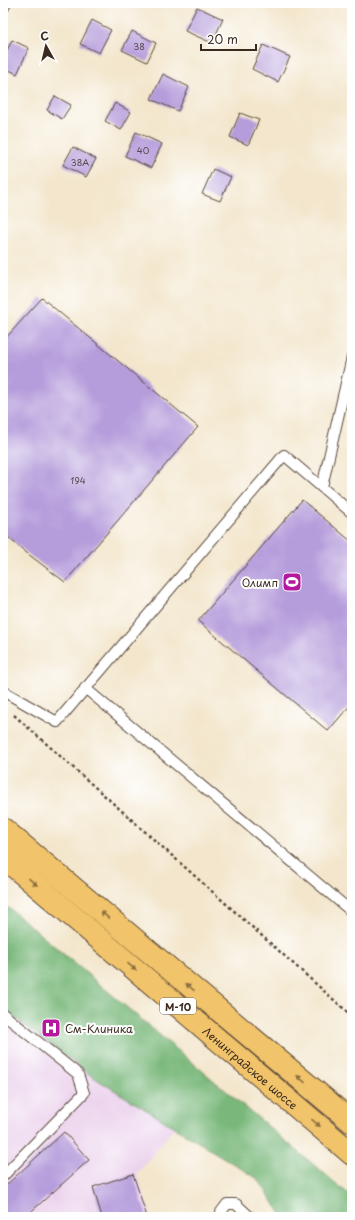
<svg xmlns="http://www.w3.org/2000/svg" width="355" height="1220" viewBox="0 0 355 1220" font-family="'Playpen Sans',sans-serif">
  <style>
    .built { fill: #ebd1ec }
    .forest { fill: #79b87a; stroke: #5a714c }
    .building { fill: #b59ddb }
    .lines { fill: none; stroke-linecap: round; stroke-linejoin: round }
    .service-casing { stroke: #574638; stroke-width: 12 }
    .trunk-casing { stroke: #574638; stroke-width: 24 }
    .path { stroke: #574638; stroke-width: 2.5; stroke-dasharray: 3 3; stroke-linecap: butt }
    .service { stroke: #fff; stroke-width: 10 }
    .trunk { stroke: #f1c36a; stroke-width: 22 }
    .oneway { fill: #8d6f40 }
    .labels { text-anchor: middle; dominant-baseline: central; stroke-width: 4; stroke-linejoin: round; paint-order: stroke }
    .number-label { font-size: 9px; fill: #5a474d }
    .shield { fill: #fff; stroke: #766a62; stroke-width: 1 }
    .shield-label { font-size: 10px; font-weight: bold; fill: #3b2a1e }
    .poi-label { font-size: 11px; fill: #3b2a1e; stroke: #fff; text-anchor: end }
    .street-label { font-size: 11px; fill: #3b2a1e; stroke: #fff }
  </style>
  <rect width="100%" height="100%" fill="#fff"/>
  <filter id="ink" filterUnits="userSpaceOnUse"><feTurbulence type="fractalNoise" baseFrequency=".025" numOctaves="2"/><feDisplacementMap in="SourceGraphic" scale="8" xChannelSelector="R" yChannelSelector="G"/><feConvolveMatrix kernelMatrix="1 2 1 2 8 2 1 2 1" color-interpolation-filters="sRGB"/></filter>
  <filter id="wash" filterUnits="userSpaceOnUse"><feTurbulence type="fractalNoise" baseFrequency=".012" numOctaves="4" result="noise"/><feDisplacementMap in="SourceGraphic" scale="16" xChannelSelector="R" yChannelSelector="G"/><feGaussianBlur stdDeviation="0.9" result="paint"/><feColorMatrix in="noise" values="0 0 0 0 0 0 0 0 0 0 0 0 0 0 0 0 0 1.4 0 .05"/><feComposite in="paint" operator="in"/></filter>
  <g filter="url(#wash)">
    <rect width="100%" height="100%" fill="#f3e6cc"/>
    <!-- built -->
    <polygon class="built" points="3,954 194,1103 137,1174 151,1217 3,1217"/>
    <!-- forest -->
    <polygon class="forest" points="3,903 352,1197 352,1217 283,1217 258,1179 93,1077 3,1009"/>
    <g id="blocks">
      <!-- building -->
      <g class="building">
        <polygon points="197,7 223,19 212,43 185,31"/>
        <polygon points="92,20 111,30 99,53 80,44"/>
        <polygon points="132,31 156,43 147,62 122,50"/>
        <polygon points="12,40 29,48 17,74 3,67 3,59"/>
        <polygon points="263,45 290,57 278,82 252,69"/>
        <polygon points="163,74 189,87 178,111 151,99"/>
        <polygon points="55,96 71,105 62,119 47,110"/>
        <polygon points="115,103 131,112 121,130 105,121"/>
        <polygon points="240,113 259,120 248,145 230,137"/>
        <polygon points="136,132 162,144 151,168 125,156"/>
        <polygon points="73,147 96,159 86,177 63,165"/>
        <polygon points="213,169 231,177 220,201 202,194"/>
        <polygon points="42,298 198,427 65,582 28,554 3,533 3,341"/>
        <polygon points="302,500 352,542 352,703 328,731 198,621"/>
        <polygon points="64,1132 89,1160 25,1217 3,1217 3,1188"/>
        <polygon points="133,1174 147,1217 102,1217 93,1187"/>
      </g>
    </g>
  </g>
  <g filter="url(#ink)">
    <use href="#blocks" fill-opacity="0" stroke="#574638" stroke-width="1"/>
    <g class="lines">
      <defs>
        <g id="service">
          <polyline points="3,9 6,3"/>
          <polyline points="322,487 352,357"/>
          <polyline points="85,688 352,912"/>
          <polyline points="3,691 57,722 284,455 352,513"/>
          <polyline points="3,1014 78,1074 84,1093 3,1176"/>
          <polyline points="221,1217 221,1212 227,1204 236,1204 250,1217"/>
        </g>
        <g id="trunk">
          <polyline points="3,829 352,1122"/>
          <path id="s1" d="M 3,857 L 352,1154"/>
        </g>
      </defs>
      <!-- service casing -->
      <use href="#service" class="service-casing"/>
      <!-- trunk casing -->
      <use href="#trunk" class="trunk-casing"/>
      <!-- path -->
      <polyline class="path" points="14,715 352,1016"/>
      <!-- service -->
      <use href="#service" class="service"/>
      <!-- trunk -->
      <use href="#trunk" class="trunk"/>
    </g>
    <!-- one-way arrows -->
    <defs><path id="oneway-solid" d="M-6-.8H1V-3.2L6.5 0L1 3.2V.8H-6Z"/></defs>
    <g class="oneway">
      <use href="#oneway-solid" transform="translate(33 882) rotate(40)"/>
      <use href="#oneway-solid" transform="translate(105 915) rotate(-140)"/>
      <use href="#oneway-solid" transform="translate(132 967) rotate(40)"/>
      <use href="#oneway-solid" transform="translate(190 987) rotate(-140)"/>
      <use href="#oneway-solid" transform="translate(301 1079) rotate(-140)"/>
      <use href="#oneway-solid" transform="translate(316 1123) rotate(40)"/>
    </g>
  </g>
  <!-- icons -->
  <defs>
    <symbol id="stadium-square" viewBox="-11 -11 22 22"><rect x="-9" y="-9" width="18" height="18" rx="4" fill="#b5179e" stroke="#fff"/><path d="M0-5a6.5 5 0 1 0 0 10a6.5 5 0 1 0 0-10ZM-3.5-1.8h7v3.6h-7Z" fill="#fff"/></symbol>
    <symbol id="hospital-square" viewBox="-11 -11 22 22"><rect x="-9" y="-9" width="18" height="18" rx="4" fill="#b5179e" stroke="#fff"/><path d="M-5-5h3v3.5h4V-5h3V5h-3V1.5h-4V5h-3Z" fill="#fff"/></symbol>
  </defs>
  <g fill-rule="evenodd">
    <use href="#stadium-square" x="281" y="571" width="22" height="22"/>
    <use href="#hospital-square" x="40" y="1017" width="22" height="22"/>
  </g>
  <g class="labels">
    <!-- number labels -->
    <g class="number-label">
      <text x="139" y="46">38</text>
      <text x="143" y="150">40</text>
      <text x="80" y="162">38А</text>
      <text x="78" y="480">194</text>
    </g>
    <!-- shield labels -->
    <rect class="shield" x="160" y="998" width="36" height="16" rx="3"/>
    <g class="shield-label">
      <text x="178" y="1006">М-10</text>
    </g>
    <!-- poi labels -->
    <g class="poi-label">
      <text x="278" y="582">Олимп</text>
      <text x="65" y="1028" text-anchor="start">См-Клиника</text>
    </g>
    <!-- street labels -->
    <g class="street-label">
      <text stroke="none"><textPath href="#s1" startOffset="325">Ленинградское шоссе</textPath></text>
    </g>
  </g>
  <!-- margin -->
  <rect width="355" height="1220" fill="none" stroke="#fff" stroke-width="16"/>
  <!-- north arrow -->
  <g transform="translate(46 46) rotate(352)" stroke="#ffffff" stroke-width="3" paint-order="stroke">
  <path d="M0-3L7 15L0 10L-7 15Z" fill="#3b2a1e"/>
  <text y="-6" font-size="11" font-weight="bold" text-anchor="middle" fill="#3b2a1e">С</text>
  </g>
  <!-- scale -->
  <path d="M201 44v6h55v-6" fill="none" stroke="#3b2a1e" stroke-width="2"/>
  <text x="207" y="44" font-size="12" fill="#3b2a1e" stroke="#ffffff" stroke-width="3" paint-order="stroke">20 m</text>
</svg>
